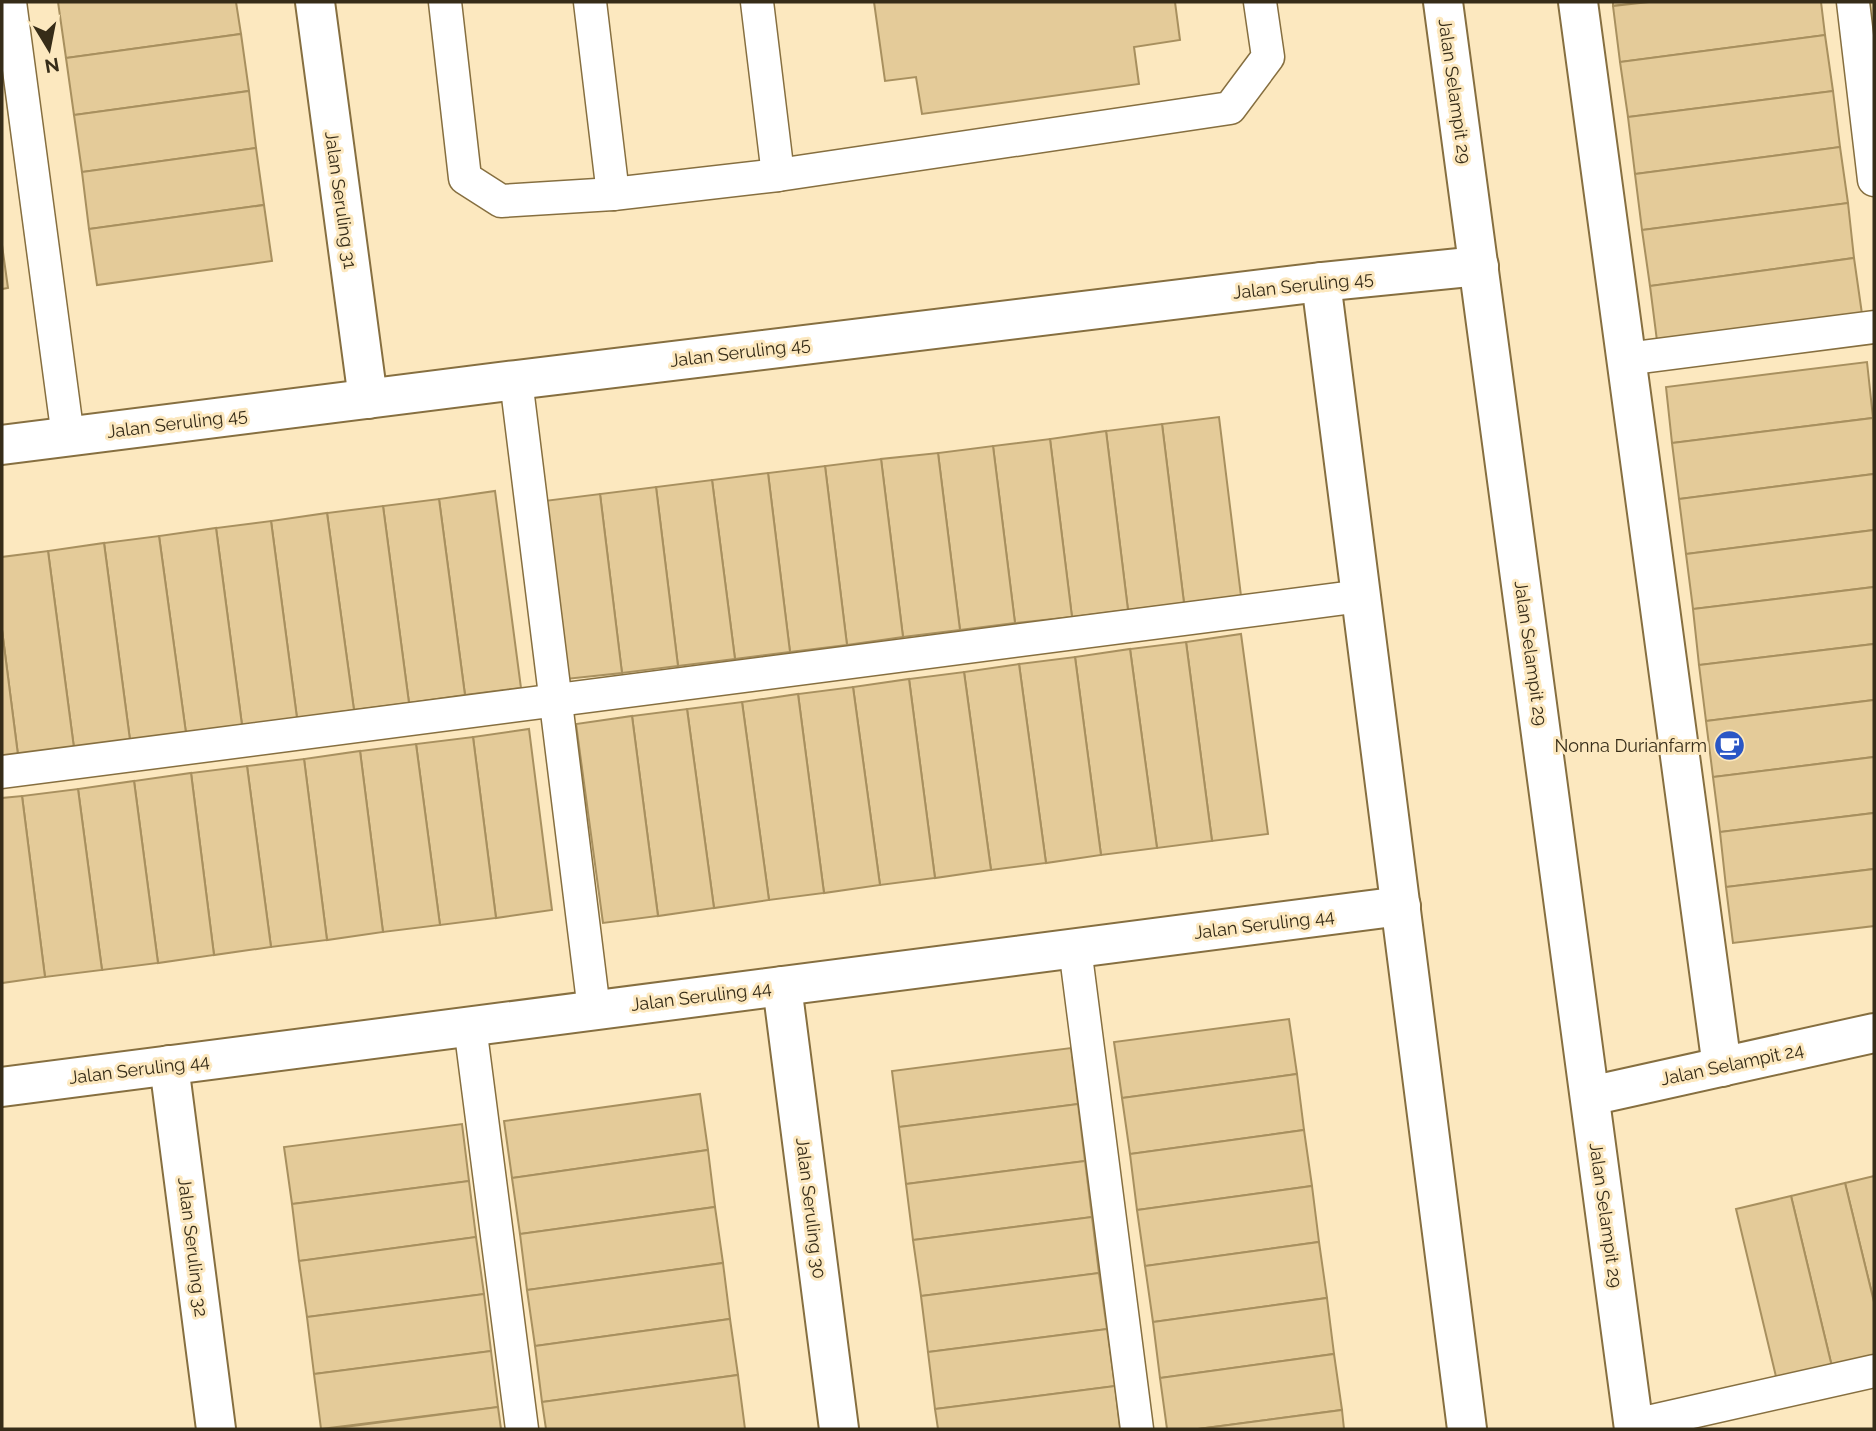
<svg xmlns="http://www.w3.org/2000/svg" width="1876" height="1431" viewBox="0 0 1876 1431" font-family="Raleway,sans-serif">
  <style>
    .building { fill: #e4cb99; stroke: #a8905f; stroke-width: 2 }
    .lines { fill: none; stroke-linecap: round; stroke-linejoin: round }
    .service-casing { stroke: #866f40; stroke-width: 35 }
    .minor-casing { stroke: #866f40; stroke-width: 42 }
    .service { stroke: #fff; stroke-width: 32 }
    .minor { stroke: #fff; stroke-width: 38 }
    .labels { text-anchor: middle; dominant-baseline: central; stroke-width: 6; stroke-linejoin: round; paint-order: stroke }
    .street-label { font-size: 18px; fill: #362c18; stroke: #fce8bf }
    .poi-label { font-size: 18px; fill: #362c18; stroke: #fce8bf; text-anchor: end }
  </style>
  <rect width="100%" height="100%" fill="#fce8bf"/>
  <!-- building -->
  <g class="building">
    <polygon points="58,2 236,2 241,34 66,58"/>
    <polygon points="874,2 1175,2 1180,40 1134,47 1139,84 922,114 916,77 885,81"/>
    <polygon points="1613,2 1649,2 1613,6"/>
    <polygon points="1649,2 1821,2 1825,35 1620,62 1613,6"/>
    <polygon points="1868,2 1874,2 1874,26 1871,27"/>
    <polygon points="241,34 249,91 74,115 66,58"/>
    <polygon points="1825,35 1833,91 1628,117 1620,62"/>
    <polygon points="249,91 256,148 82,172 74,115"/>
    <polygon points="1833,91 1840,147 1635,174 1628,117"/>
    <polygon points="1840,147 1848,203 1642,230 1635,174"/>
    <polygon points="256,148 264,205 89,229 82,172"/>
    <polygon points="1848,203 1854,258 1650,286 1642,230"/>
    <polygon points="264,205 272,261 97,285 89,229"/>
    <polygon points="2,245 8,288 2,289"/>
    <polygon points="1854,258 1862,314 1657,341 1650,286"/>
    <polygon points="1867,362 1873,418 1672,443 1666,387"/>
    <polygon points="1219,417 1241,596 1184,603 1162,424"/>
    <polygon points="1873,418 1874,474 1679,499 1672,443"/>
    <polygon points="1162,424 1184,603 1128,610 1106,431"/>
    <polygon points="1106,431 1128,610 1072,617 1050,439"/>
    <polygon points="1050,439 1072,617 1015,623 993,446"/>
    <polygon points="993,446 1015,623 960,630 938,453"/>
    <polygon points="938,453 960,630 903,637 881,459"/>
    <polygon points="881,459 903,637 847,645 825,466"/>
    <polygon points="825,466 847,645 790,652 768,473"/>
    <polygon points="768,473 790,652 735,659 712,480"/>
    <polygon points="1874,474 1874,530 1686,554 1679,499"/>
    <polygon points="712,480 735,659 678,666 656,487"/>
    <polygon points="656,487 678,666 622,673 600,494"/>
    <polygon points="495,491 521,688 465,695 439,499"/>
    <polygon points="600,494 622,673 566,679 544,501"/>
    <polygon points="439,499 465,695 409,703 383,506"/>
    <polygon points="383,506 409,703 354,710 327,513"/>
    <polygon points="327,513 354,710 297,718 271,521"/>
    <polygon points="271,521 297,718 242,725 216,528"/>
    <polygon points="216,528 242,725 186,733 159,536"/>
    <polygon points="1874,530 1874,587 1693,609 1686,554"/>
    <polygon points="159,536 186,733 130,740 104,543"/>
    <polygon points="104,543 130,740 74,748 48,551"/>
    <polygon points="48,551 74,748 18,755 2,630 2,557"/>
    <polygon points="1874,587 1874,644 1699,665 1693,609"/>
    <polygon points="2,630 18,755 2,757"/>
    <polygon points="1241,634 1268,834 1212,841 1186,642"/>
    <polygon points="1186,642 1212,841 1157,848 1130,649"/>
    <polygon points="1874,644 1874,700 1706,721 1699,665"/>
    <polygon points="1130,649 1157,848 1101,855 1075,657"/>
    <polygon points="1075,657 1101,855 1046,863 1019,664"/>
    <polygon points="1019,664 1046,863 991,870 964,672"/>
    <polygon points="964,672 991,870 935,878 909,679"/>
    <polygon points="909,679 935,878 880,885 853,687"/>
    <polygon points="853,687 880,885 824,893 798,694"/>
    <polygon points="798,694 824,893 769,900 742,702"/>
    <polygon points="1874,700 1874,757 1713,777 1706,721"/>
    <polygon points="742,702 769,900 714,908 687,709"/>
    <polygon points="687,709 714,908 658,916 632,716"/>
    <polygon points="632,716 658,916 603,923 576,724"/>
    <polygon points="529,729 552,910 496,918 473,737"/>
    <polygon points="473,737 496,918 440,925 416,744"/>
    <polygon points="416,744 440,925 383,932 360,751"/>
    <polygon points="360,751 383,932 327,940 304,759"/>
    <polygon points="1874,757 1874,813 1720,832 1713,777"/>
    <polygon points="304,759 327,940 271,947 247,766"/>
    <polygon points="247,766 271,947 214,955 191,773"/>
    <polygon points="191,773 214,955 158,963 134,781"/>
    <polygon points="134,781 158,963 102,970 78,789"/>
    <polygon points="78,789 102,970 45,977 22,796"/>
    <polygon points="22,796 45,977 2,983 2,798"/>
    <polygon points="1874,813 1874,869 1726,887 1720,832"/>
    <polygon points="1874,869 1874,926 1733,943 1726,887"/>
    <polygon points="1289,1019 1297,1074 1122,1098 1114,1042"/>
    <polygon points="1071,1048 1078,1104 899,1127 892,1071"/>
    <polygon points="1297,1074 1304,1130 1130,1154 1122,1098"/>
    <polygon points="700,1094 708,1150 512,1178 504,1121"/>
    <polygon points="1078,1104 1085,1161 906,1184 899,1127"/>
    <polygon points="462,1124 469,1181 292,1204 284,1147"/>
    <polygon points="1304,1130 1312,1186 1137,1210 1130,1154"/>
    <polygon points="708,1150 715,1207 520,1234 512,1178"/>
    <polygon points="1085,1161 1092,1217 913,1240 906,1184"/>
    <polygon points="1874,1176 1874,1302 1845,1183"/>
    <polygon points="469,1181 476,1237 299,1261 292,1204"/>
    <polygon points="1845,1183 1874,1302 1874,1361 1833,1371 1791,1196"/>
    <polygon points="1312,1186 1319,1242 1145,1266 1137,1210"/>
    <polygon points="1791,1196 1833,1371 1778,1385 1736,1209"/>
    <polygon points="715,1207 723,1263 527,1290 520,1234"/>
    <polygon points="1092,1217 1099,1273 921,1296 913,1240"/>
    <polygon points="476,1237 484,1294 307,1317 299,1261"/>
    <polygon points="1319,1242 1327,1298 1153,1322 1145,1266"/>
    <polygon points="723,1263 730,1319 535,1346 527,1290"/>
    <polygon points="1099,1273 1107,1329 928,1352 921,1296"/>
    <polygon points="484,1294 491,1351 314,1374 307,1317"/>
    <polygon points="1327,1298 1334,1354 1160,1378 1153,1322"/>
    <polygon points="730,1319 738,1375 542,1402 535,1346"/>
    <polygon points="1107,1329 1115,1386 935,1409 928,1352"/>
    <polygon points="491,1351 498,1407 321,1429 314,1374"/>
    <polygon points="1334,1354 1342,1410 1198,1429 1167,1429 1160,1378"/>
    <polygon points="738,1375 745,1429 546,1429 542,1402"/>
    <polygon points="1115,1386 1120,1429 938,1429 935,1409"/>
    <polygon points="498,1407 501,1429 329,1429"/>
    <polygon points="1342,1410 1344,1429 1198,1429"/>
  </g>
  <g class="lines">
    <defs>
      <g id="service">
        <polyline points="10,2 68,437"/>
        <polyline points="445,2 465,178 501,201 613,194 778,175 1230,108 1268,57 1260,2"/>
        <polyline points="590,2 613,194"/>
        <polyline points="757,2 778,175"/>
        <polyline points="1853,2 1874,180"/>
        <polyline points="1626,359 1874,327"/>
        <polyline points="516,380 594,1010"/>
        <polyline points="2,772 1361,596"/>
        <polyline points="1075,948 1137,1429"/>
        <polyline points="470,1026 522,1429"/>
        <polyline points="1634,1425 1874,1371"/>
      </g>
      <g id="minor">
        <polyline points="315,2 368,399"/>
        <polyline points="1443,2 1634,1429"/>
        <polyline points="1578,2 1722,1067"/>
        <polyline points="1321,282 1467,1429"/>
        <polyline points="2,445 516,380 1321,282 1479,266"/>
        <polyline points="782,986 839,1429"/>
        <polyline points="169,1065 216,1429"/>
        <polyline points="2,1087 1401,906"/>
        <polyline points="1590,1096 1874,1033"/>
      </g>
    </defs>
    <!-- service casing -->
    <use href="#service" class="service-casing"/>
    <!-- minor casing -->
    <use href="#minor" class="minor-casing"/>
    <!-- service -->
    <use href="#service" class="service"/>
    <!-- minor -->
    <use href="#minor" class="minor"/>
  </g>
  <!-- icons -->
  <defs>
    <symbol id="cafe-disc" viewBox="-11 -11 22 22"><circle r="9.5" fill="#2a56c5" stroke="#fce8bf"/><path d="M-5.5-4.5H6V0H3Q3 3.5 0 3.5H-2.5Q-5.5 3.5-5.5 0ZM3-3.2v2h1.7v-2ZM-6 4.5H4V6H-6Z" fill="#fff"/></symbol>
  </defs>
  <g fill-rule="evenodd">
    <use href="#cafe-disc" x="1712" y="728" width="35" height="35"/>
  </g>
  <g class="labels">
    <!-- street labels -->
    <g class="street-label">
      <text transform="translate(1455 91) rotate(82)">Jalan Selampit 29</text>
      <text transform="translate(341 200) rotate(82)">Jalan Seruling 31</text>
      <text transform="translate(1303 285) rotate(-6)">Jalan Seruling 45</text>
      <text transform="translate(740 352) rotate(-7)">Jalan Seruling 45</text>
      <text transform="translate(177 423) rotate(-7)">Jalan Seruling 45</text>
      <text transform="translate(1531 653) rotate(82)">Jalan Selampit 29</text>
      <text transform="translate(1264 924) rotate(-7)">Jalan Seruling 44</text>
      <text transform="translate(701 996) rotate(-7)">Jalan Seruling 44</text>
      <text transform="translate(1732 1064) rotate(-12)">Jalan Selampit 24</text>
      <text transform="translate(139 1069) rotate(-7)">Jalan Seruling 44</text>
      <text transform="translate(811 1208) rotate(83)">Jalan Seruling 30</text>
      <text transform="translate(1606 1215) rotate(82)">Jalan Selampit 29</text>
      <text transform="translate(193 1247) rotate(83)">Jalan Seruling 32</text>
    </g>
    <!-- poi labels -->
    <g class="poi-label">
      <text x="1707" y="745">Nonna Durianfarm</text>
    </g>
  </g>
  <!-- border -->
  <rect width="1876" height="1431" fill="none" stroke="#362c18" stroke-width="7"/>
  <!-- north arrow -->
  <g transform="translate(49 49) rotate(170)" stroke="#fce8bf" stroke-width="5" paint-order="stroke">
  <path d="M0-5L12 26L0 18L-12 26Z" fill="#362c18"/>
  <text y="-10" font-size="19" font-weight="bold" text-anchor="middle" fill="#362c18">N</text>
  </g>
</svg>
